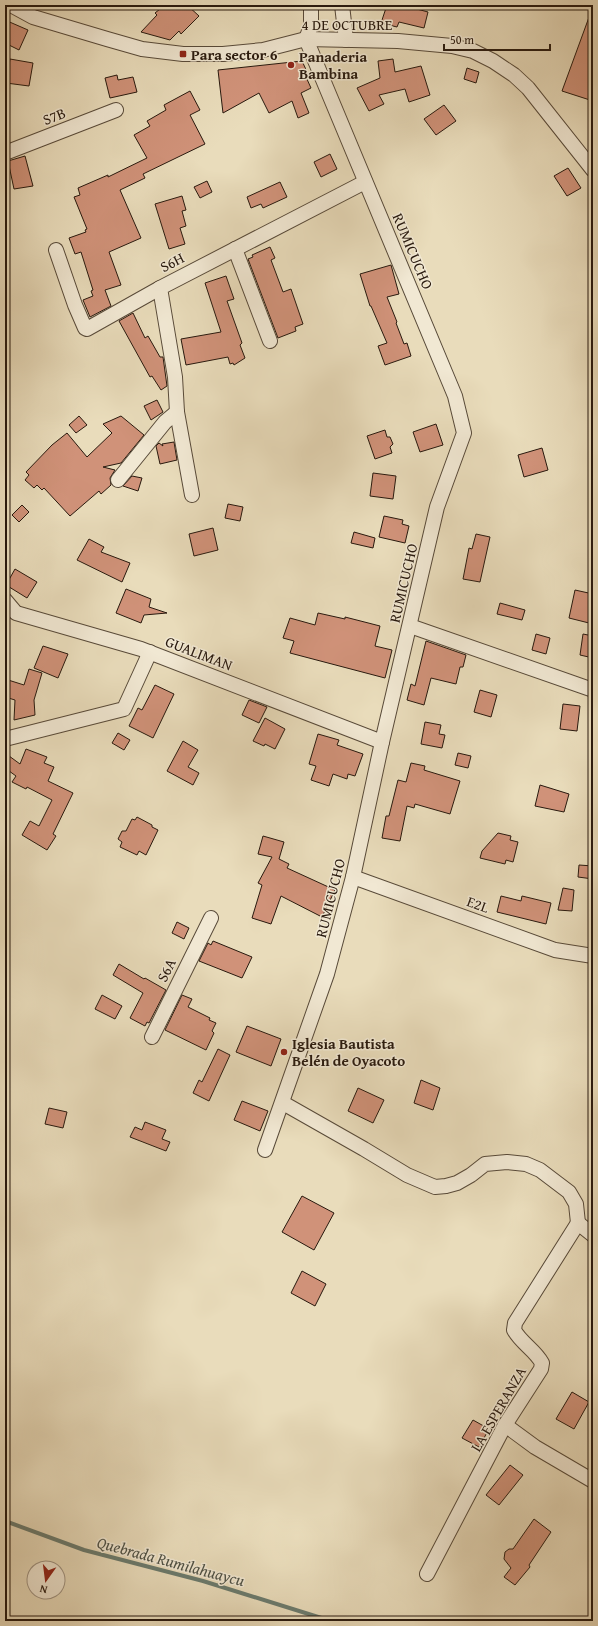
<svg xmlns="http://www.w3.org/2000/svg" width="598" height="1626" viewBox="0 0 598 1626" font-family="'Gentium Book Plus',serif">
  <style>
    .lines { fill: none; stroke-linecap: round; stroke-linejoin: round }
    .stream { stroke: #6b7b6e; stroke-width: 4 }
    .building { fill: #d09279; stroke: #28190e }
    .minor-casing { stroke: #584a39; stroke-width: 16 }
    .minor { stroke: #f1e8d3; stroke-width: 14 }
    .poi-dot { fill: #8f2418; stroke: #f1e8d3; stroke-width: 1.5 }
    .labels { text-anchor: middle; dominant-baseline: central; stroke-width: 3; stroke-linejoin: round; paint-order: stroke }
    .street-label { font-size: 15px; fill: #28190e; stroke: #f1e8d3 }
    .poi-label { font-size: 15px; font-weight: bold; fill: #28190e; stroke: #f1e8d3; text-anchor: start }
    .water-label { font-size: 16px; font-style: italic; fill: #4f5246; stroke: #f1e8d3 }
  </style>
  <rect width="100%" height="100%" fill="#e9dcbb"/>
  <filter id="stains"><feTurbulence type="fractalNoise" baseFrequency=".005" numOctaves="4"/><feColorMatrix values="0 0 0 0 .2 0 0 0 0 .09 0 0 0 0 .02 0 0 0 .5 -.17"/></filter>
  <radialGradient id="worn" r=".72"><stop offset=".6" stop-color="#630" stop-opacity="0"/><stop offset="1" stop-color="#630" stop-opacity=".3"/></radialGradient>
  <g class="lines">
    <!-- stream -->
    <polyline class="stream" points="5,1521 84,1550 203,1581 331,1621"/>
  </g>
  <!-- building -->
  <g class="building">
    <polygon points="165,5 187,5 199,16 181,34 179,31 170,40 141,32 157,15 155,13"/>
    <polygon points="387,5 402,5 428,12 424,28 399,22 397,27 381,23"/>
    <polygon points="592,9 593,9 593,101 562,91"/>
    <polygon points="5,20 28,30 19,50 5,43"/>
    <polygon points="10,59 33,63 29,86 6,83"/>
    <polygon points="393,59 395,72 421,66 430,95 409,102 405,89 379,95 384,104 369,111 357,88 380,78 378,61"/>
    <polygon points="302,61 309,76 306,77 311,88 301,93 309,113 298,118 292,101 269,113 259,93 223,113 218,70"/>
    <polygon points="467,68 479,72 476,83 464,79"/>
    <polygon points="117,75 118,80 133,77 137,92 110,98 105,78"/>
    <polygon points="190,91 200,110 190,115 205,144 143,174 145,178 120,190 141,238 109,252 121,285 105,290 111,306 90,317 83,300 93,296 91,291 93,290 81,252 75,254 69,238 86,232 85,230 87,229 74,197 80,195 78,188 108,175 108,177 147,158 134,135 150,126 147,121 166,110 164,105"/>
    <polygon points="444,105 456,121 436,135 424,119"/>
    <polygon points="330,154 337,169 321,177 314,162"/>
    <polygon points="25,156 33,186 14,189 8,161"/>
    <polygon points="568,168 581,188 567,196 554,176"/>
    <polygon points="207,181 212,192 200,198 194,187"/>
    <polygon points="280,182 287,197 263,208 261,204 251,208 247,197"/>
    <polygon points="182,196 186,210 182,211 186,226 180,228 185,244 169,249 155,204"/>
    <polygon points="270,247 275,258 271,260 283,292 291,289 303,324 295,327 296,331 278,338 248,259 253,257 252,255"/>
    <polygon points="391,265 399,294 387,297 397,322 396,323 404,344 407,343 411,356 385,365 378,346 387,343 371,306 370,306 360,274"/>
    <polygon points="226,276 234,299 227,301 242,343 240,345 245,358 234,365 233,363 230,364 228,357 186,365 181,339 221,332 205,283"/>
    <polygon points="133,313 145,338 148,336 160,357 163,357 167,386 161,390 152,376 150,377 119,321"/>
    <polygon points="157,400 163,412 151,420 144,406"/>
    <polygon points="79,416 87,425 76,433 69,425"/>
    <polygon points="121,416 144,435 121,463 103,467 115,470 110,478 111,485 101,494 99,491 70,516 44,488 42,490 37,485 34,488 25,480 29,475 26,472 52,445 67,433 87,457 112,433 103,424"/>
    <polygon points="436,424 443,445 420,452 413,432"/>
    <polygon points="385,430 387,437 390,437 393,444 390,447 392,453 375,459 367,436"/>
    <polygon points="174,442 177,460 160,464 156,446 159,443 163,446 162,444"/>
    <polygon points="542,448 548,470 524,477 518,455"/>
    <polygon points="373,473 396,476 393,499 370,496"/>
    <polygon points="132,476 142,478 138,491 123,486"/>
    <polygon points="228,504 243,507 240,521 225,518"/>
    <polygon points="22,505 29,512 19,522 12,515"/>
    <polygon points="384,516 403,520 402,524 409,526 405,543 379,537"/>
    <polygon points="213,528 218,550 194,556 189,534"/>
    <polygon points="354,532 375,538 373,548 351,543"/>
    <polygon points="476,534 490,537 480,582 463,579 469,548 472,549"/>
    <polygon points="89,539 104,547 101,552 130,563 122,582 77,560"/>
    <polygon points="15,569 37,582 27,598 6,585"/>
    <polygon points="126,589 151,599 149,607 167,613 144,615 141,623 116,613"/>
    <polygon points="575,590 593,594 593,624 569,618"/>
    <polygon points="500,603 525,610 522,620 497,614"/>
    <polygon points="318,613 345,619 345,617 380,626 375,646 392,650 385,678 290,653 294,641 283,638 290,618 315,625"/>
    <polygon points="536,634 550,638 546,654 532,650"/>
    <polygon points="583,634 593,636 593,658 580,655"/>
    <polygon points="426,641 466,655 463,667 460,667 456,684 431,678 424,705 407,700 411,684 415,686"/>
    <polygon points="43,646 68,654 58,678 34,668"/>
    <polygon points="29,669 42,673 34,700 35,715 14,720 15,700 5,697 5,679 24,685"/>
    <polygon points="155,685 174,694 153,738 129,726 138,708 142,710"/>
    <polygon points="480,690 497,695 491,717 474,712"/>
    <polygon points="249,700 267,707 259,723 242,715"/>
    <polygon points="563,704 580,706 577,731 560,729"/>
    <polygon points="265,718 285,729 275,749 265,744 264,746 253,741"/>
    <polygon points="425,722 441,725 439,734 445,735 442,748 421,744"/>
    <polygon points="118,733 130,740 124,750 112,743"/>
    <polygon points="318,734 339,740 337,745 363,754 355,776 348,774 347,779 333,774 329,786 311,780 316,766 309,764"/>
    <polygon points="183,741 198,750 188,767 199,773 193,785 167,771"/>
    <polygon points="26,749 47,757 44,763 54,767 48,781 73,793 53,834 56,836 47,850 22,835 30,821 39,826 52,800 27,787 26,789 12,782 16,776 5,768 5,753 20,764"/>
    <polygon points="458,753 471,756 468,768 455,765"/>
    <polygon points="411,763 425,766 424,770 460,781 450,814 415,804 414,808 407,806 400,841 382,838 386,816 389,816 398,780 406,782"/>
    <polygon points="540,785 569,794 564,812 535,806"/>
    <polygon points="137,817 152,825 152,827 158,830 146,855 139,851 137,855 120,847 122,842 118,839 122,831 126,831 132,819 135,820"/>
    <polygon points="498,833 511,836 510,840 518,842 513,862 506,860 505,864 480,858 482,851"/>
    <polygon points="263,836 284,842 279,859 289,864 287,868 335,890 322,917 281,896 271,924 252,918 262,885 258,883 272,857 258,854"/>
    <polygon points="579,865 593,866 593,879 578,877"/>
    <polygon points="563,888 574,890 572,911 558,910"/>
    <polygon points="501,896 521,901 522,896 551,903 546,924 497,912"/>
    <polygon points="177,922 189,928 184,939 172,933"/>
    <polygon points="213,941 252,957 242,978 199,961 208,943 211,945"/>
    <polygon points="119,964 144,979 145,978 166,990 149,1023 147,1022 145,1026 130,1018 143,993 113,975"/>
    <polygon points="102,995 122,1006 115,1019 95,1009"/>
    <polygon points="182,995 192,999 188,1007 210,1018 209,1020 216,1023 212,1031 214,1033 206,1050 165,1030"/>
    <polygon points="247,1026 281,1039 271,1066 236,1052"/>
    <polygon points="218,1049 230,1055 209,1101 193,1093 199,1080 202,1082"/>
    <polygon points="421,1080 440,1088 433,1110 414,1103"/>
    <polygon points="358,1088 384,1100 373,1123 348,1111"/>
    <polygon points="242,1101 268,1111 260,1131 234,1120"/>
    <polygon points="49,1108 67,1112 63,1128 45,1124"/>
    <polygon points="145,1122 166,1130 162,1139 170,1142 166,1151 130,1137 135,1127 142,1130"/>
    <polygon points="302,1196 334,1213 314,1250 282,1232"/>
    <polygon points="302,1271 326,1284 315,1306 291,1293"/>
    <polygon points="572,1392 589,1402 574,1429 556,1419"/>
    <polygon points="473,1420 489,1429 479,1447 462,1438"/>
    <polygon points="510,1465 523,1475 499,1505 486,1495"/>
    <polygon points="534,1519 551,1532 529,1565 530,1567 515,1585 504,1577 511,1568 504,1559 505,1552 509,1549 513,1549"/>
  </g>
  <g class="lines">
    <defs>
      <g id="minor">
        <polyline points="11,5 33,17 107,39 142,49 183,54 223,54 263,50 306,39 398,41 452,46 473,51 493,61 514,75 528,88 593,170"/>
        <polyline points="342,5 346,40"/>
        <polyline points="5,153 116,110"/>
        <polyline points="235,249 270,341"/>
        <polyline points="56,250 75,305 85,328 87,329 160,288"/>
        <polyline points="118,480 165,422 177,412"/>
        <polyline points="192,495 177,412 175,377 160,288 365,182"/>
        <polyline points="5,600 16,613 141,649 382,742"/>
        <polyline points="410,626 593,690"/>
        <polyline points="5,739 124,709 150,652"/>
        <polyline points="353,877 555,950 593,956"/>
        <polyline points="152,1037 211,918"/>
        <polyline points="283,1103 364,1149 407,1175 435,1187 446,1186 457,1183 471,1175 485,1164 507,1162 526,1164 540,1170 569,1192 576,1204 578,1223"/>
        <polyline points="265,1150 327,974 353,877 382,742 437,507 464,433 455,396 306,39 311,26 311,5"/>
        <polyline points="505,1425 535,1447 593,1481"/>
        <path d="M 427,1574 L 505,1425 L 541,1369 L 542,1363 C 535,1350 521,1343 514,1330 L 515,1323 L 578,1223 L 593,1235"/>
      </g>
    </defs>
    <!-- minor casing -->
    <use href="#minor" class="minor-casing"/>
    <!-- minor -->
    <use href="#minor" class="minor"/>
  </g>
  <!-- markers -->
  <g class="poi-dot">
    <rect x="179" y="50" width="8" height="8" rx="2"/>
    <circle cx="291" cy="65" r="4"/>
    <circle cx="284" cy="1052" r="4"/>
  </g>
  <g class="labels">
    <!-- street labels -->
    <g class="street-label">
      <text x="347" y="24">4 DE OCTUBRE</text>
      <text transform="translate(54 116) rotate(-21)">S7B</text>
      <text transform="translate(413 251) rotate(67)">RUMICUCHO</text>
      <text transform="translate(172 262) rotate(-27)">S6H</text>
      <text transform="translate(403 583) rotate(-77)">RUMICUCHO</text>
      <text transform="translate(199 653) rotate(21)">GUALIMAN</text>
      <text transform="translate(330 898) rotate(-76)">RUMICUCHO</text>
      <text transform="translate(478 904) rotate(20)">E2L</text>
      <text transform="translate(166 970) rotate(-64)">S6A</text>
      <text transform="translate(498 1409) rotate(-60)">LA ESPERANZA</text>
    </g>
    <!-- poi labels -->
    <g class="poi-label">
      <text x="191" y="54">Para sector 6</text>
      <text x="299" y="56">Panaderia<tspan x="299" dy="17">Bambina</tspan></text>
      <text x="292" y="1043">Iglesia Bautista<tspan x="292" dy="17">Belén de Oyacoto</tspan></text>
    </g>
    <!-- water labels -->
    <g class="water-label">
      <text transform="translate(171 1561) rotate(15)">Quebrada Rumilahuaycu</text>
    </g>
  </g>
  <!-- margin -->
  <rect width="598" height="1626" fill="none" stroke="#e9dcbb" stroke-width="20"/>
  <rect x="6" y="6" width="586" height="1614" fill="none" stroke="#28190e" stroke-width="2"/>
  <rect x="10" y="10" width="578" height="1606" fill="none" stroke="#28190e"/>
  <!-- north arrow -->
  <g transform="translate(46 1580) rotate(194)"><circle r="19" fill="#f1e8d3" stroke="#a19584"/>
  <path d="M0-3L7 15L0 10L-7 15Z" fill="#8f2418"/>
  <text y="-6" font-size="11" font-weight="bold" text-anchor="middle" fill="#28190e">N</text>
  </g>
  <!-- scale -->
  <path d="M444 44v6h106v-6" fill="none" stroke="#28190e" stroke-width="2"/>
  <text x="450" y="44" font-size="12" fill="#28190e" stroke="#f1e8d3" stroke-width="3" paint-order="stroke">50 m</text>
  <rect width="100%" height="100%" filter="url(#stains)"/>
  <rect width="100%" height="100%" fill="url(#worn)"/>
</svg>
